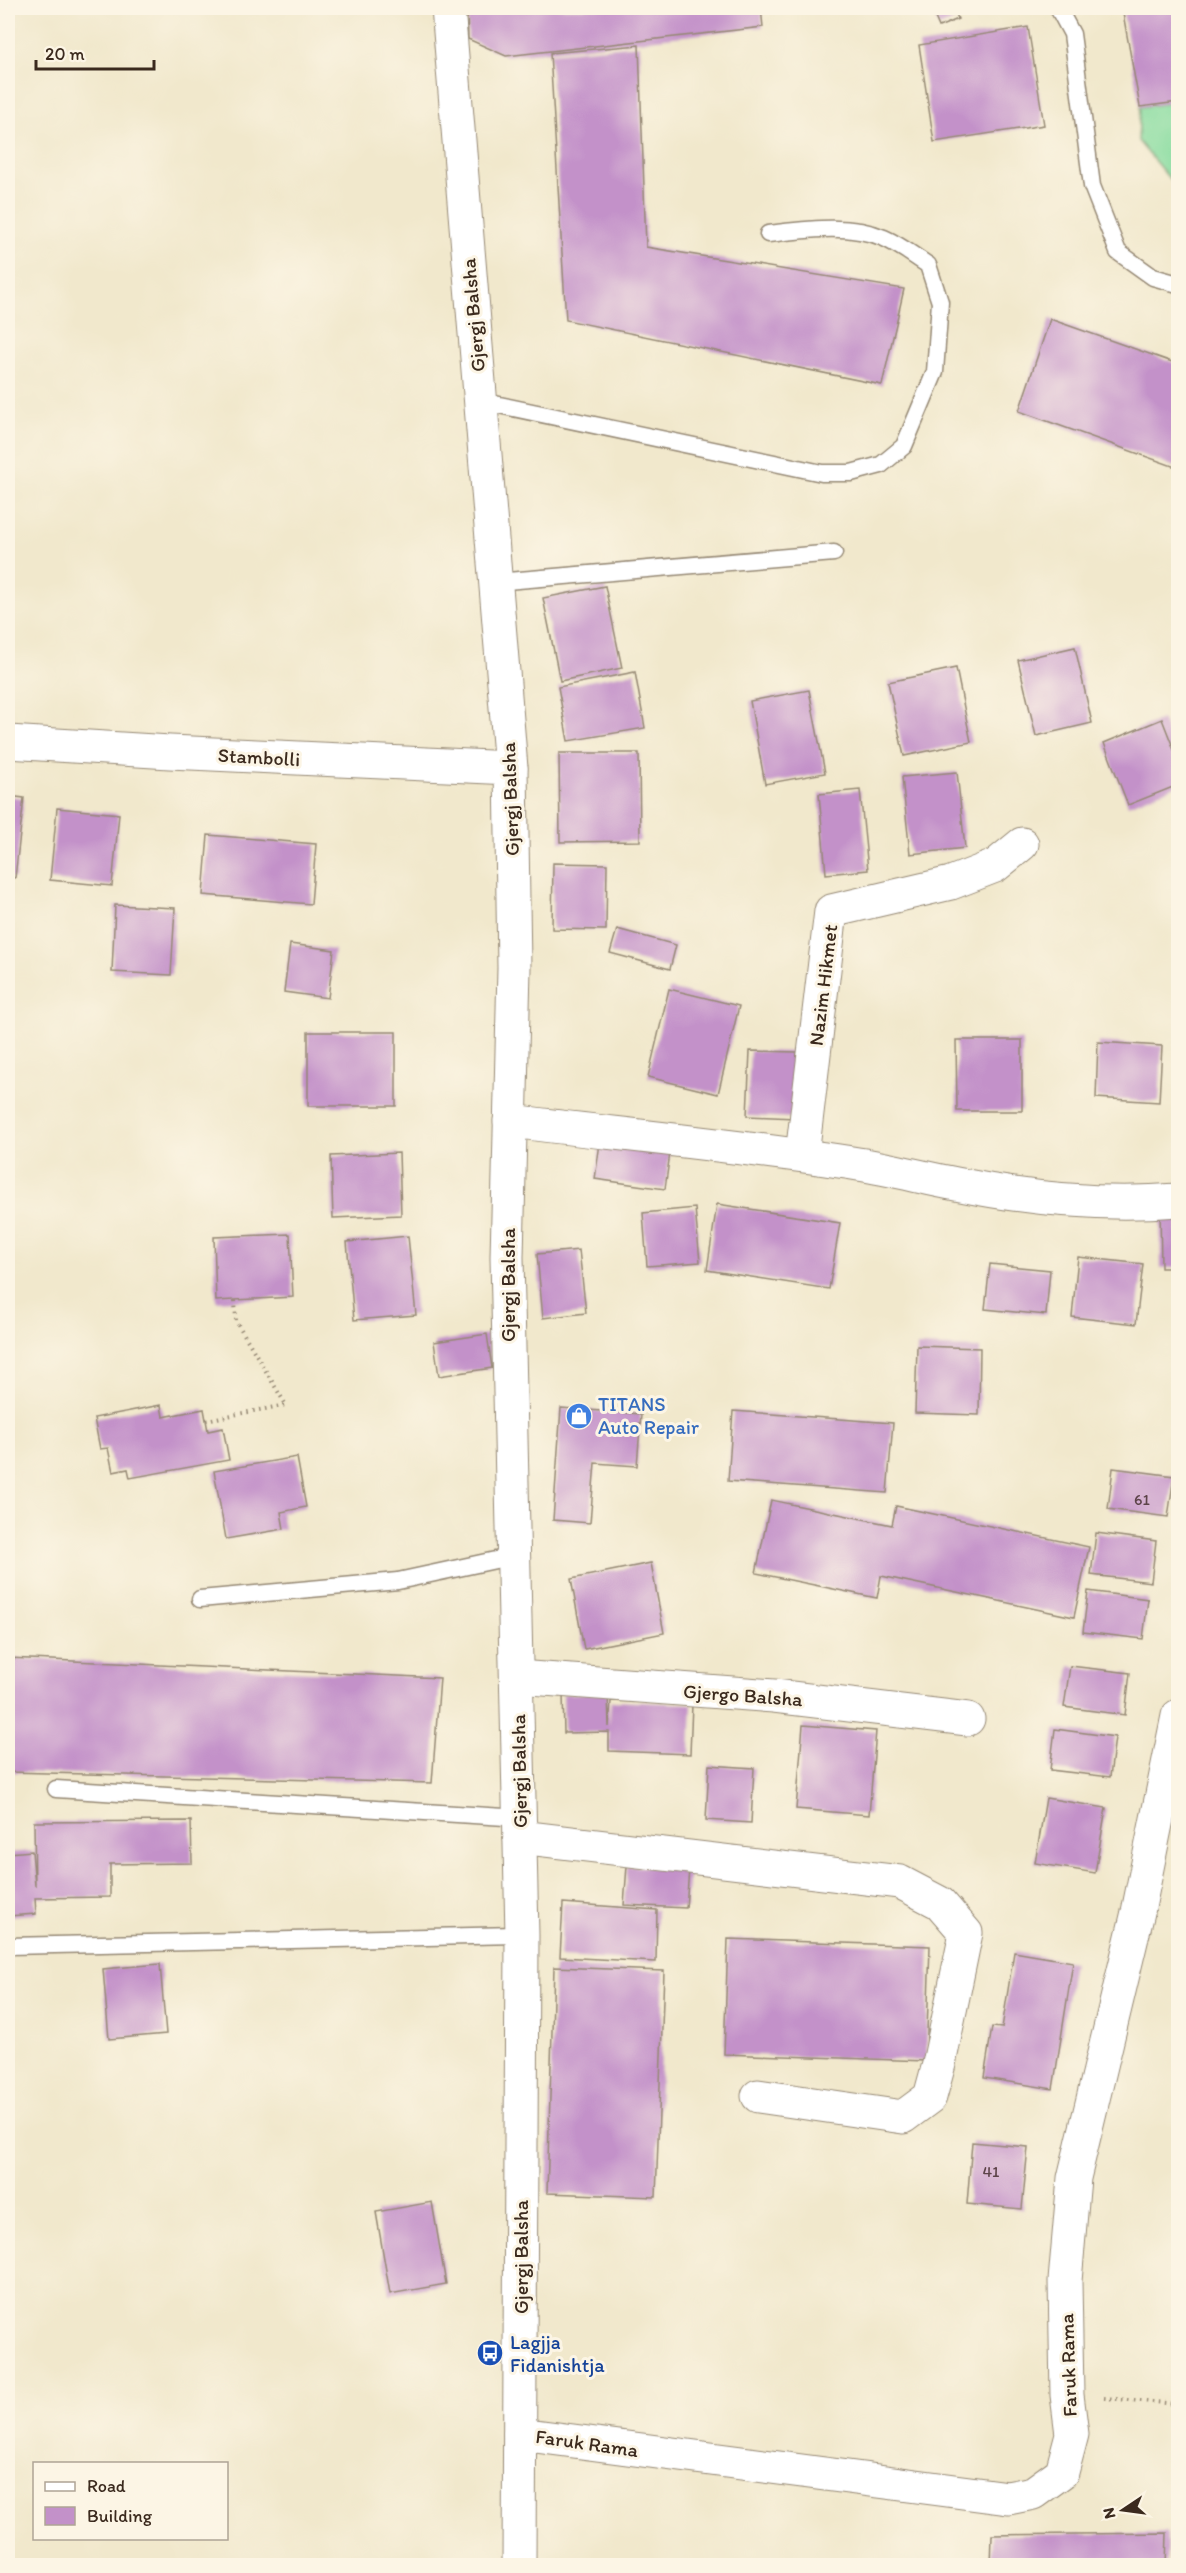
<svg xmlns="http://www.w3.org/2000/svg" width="1186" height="2573" viewBox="0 0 1186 2573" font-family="Itim,sans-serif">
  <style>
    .green { fill: #86dc9f; stroke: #60835e; stroke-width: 1.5 }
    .building { fill: #c391c9 }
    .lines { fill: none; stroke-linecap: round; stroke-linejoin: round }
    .lane-casing { stroke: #968975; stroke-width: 19 }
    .street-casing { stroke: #968975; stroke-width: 35 }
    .secondary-casing { stroke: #968975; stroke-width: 35 }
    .path { stroke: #968975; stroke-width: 4; stroke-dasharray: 1.5 4.5; stroke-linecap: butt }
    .lane { stroke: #fff; stroke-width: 16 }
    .street { stroke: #fff; stroke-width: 33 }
    .secondary { stroke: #fff; stroke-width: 33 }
    .labels { text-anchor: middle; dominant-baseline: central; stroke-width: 6; stroke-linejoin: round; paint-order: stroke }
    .number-label { font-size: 16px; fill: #5d4449 }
    .street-label { font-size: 20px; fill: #3b2a1e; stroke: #fcf5e5 }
    .shop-label { font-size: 20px; fill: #366cbe; stroke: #fcf5e5; text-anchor: start }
    .transit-label { font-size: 20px; fill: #164399; stroke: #fcf5e5; text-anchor: start }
  </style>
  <rect width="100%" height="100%" fill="#fcf5e5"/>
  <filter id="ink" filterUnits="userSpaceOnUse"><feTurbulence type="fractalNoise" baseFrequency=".0167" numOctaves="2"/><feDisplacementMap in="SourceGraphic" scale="12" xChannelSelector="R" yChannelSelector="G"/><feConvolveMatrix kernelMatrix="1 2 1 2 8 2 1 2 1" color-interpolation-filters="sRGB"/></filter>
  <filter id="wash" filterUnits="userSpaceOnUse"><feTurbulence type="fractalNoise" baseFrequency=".008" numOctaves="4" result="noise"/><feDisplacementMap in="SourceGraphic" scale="24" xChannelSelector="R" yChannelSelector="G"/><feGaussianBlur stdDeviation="1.35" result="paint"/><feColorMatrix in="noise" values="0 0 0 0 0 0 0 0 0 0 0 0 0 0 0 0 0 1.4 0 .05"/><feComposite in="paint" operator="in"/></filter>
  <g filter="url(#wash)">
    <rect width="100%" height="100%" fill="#f1e8cc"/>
    <!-- green -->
    <polygon class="green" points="1178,102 1178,189 1138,141 1140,107"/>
    <g id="blocks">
      <!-- building -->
      <g class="building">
        <polygon points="467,8 761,8 763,27 506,56 468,39"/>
        <polygon points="931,8 954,8 958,19 939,27"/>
        <polygon points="1122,8 1178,8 1178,102 1140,107"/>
        <polygon points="1028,27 1044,125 934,142 919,45"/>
        <polygon points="639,45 646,247 904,289 882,385 566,320 550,53"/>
        <polygon points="1050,319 1178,364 1178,468 1019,411"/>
        <polygon points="605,586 622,668 560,681 543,598"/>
        <polygon points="1075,647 1092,723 1036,736 1018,660"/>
        <polygon points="956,668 971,742 904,756 888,682"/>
        <polygon points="635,672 645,728 568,741 558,687"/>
        <polygon points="809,690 825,773 765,784 750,701"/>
        <polygon points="1162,719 1178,760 1178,785 1128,805 1104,743"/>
        <polygon points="559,753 639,753 640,841 560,842"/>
        <polygon points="957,772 965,848 910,854 902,777"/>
        <polygon points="860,790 868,870 826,874 819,794"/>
        <polygon points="8,796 24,798 15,878 8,877"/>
        <polygon points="57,808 119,814 112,886 50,880"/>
        <polygon points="208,835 316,844 311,904 203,895"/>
        <polygon points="553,863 607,864 606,930 552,929"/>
        <polygon points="115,905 175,908 171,975 112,972"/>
        <polygon points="617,929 676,945 670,969 610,953"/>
        <polygon points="290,944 334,950 328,998 284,992"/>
        <polygon points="669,989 739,1006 718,1094 648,1077"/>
        <rect x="308" y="1032" width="88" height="74"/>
        <polygon points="956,1040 1022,1040 1022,1111 957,1111"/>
        <polygon points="1098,1042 1162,1046 1159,1102 1096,1098"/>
        <polygon points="750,1051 797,1052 795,1118 747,1116"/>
        <polygon points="600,1143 670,1153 665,1189 595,1179"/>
        <polygon points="399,1153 401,1215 333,1218 331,1156"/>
        <polygon points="717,1204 840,1223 829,1289 707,1270"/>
        <polygon points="1178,1204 1178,1268 1161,1268 1160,1205"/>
        <polygon points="695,1208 700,1262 647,1266 643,1213"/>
        <polygon points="290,1234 293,1297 216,1301 214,1237"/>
        <polygon points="408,1236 416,1315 354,1320 347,1242"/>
        <polygon points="579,1250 586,1313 543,1318 537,1254"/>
        <polygon points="1078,1257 1143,1264 1136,1324 1072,1317"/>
        <polygon points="990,1264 1050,1270 1046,1315 985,1309"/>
        <polygon points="487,1334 492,1368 439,1376 434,1342"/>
        <polygon points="917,1346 980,1348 979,1415 915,1413"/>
        <polygon points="161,1405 163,1417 204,1409 208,1431 223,1428 229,1460 130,1478 128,1469 113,1472 108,1448 100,1449 94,1418"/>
        <polygon points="561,1408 641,1414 637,1466 595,1463 590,1523 553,1520"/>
        <polygon points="733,1411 893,1423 887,1493 728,1481"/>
        <polygon points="297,1457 306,1507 281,1512 284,1529 226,1539 214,1471"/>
        <polygon points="1113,1468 1174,1476 1168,1517 1108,1509"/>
        <polygon points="771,1500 892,1525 896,1506 1089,1547 1074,1617 881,1576 877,1598 756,1573"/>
        <polygon points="1096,1533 1156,1541 1151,1582 1091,1575"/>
        <polygon points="651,1563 664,1633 584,1649 571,1579"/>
        <polygon points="1088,1591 1148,1599 1143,1639 1083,1632"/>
        <polygon points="8,1658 440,1678 432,1783 8,1772"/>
        <polygon points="1070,1666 1130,1673 1125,1715 1064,1707"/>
        <polygon points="608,1693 609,1727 611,1701 692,1704 690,1754 609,1751 609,1732 564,1733 563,1694"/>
        <polygon points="803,1725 876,1731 869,1815 796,1809"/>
        <polygon points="1055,1729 1115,1737 1110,1777 1050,1770"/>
        <polygon points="709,1765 754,1768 751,1823 706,1820"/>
        <polygon points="1046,1798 1106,1808 1095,1873 1035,1863"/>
        <polygon points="191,1821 192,1863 110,1864 110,1897 35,1898 36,1914 8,1916 8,1853 32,1851 35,1886 34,1822"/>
        <polygon points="627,1866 689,1869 686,1908 624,1905"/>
        <polygon points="563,1903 657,1910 656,1962 560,1957"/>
        <polygon points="728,1939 930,1946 926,2061 724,2054"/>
        <polygon points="1014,1952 1073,1962 1053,2089 984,2078 992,2027 1002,2028"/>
        <polygon points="160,1964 166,2034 109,2039 103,1969"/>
        <polygon points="554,1967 664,1971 656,2197 547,2193"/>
        <polygon points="972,2142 1028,2147 1022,2209 967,2204"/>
        <polygon points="432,2202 446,2284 390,2294 376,2212"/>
        <polygon points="1167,2533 1166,2566 991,2566 992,2535"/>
      </g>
    </g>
  </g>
  <g filter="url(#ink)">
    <use href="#blocks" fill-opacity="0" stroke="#968975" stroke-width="1.5"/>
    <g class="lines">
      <defs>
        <g id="lane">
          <polyline points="1058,8 1072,34 1092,186 1118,252 1153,277 1178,284"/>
          <path d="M 480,401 L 822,473 L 851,473 L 881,465 L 904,446 L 935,372 L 940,302 L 928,265 C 914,256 900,245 884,238 C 849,223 805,230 768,234"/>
          <polyline points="496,582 834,553"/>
          <polyline points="200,1599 398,1581 514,1556"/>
          <polyline points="56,1789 520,1818"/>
          <polyline points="8,1946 522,1935"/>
        </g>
        <g id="street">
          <path d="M 510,1121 C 626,1135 743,1146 858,1164 C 891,1169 924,1178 956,1184 C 1029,1199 1105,1206 1178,1200"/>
          <polyline points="802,1155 831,911 951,883 995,866 1022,844"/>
          <polyline points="517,1677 774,1696 968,1719"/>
          <polyline points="520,1837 900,1882 940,1903 966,1933 939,2064 930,2097 903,2117 758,2096"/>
          <polyline points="520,2434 1008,2498 1033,2493 1062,2472 1072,2434 1067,2395 1065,2281 1074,2178 1138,1912 1178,1716"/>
        </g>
        <g id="secondary">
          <polyline points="448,8 511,768 514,968 507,1257 522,1935 519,2566"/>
          <polyline points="8,742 170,752 511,768"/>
        </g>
      </defs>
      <!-- lane casing -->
      <use href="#lane" class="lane-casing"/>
      <!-- street casing -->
      <use href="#street" class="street-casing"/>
      <!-- secondary casing -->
      <use href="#secondary" class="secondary-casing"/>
      <!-- path -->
      <g class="path">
        <polyline points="206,1420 286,1405 236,1321 235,1300"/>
        <polyline points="1104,2398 1178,2404"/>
      </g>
      <!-- lane -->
      <use href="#lane" class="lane"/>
      <!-- street -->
      <use href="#street" class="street"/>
      <!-- secondary -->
      <use href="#secondary" class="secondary"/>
    </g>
  </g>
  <!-- icons -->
  <defs>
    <symbol id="shop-disc" viewBox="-11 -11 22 22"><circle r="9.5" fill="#3f7fe0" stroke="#fcf5e5"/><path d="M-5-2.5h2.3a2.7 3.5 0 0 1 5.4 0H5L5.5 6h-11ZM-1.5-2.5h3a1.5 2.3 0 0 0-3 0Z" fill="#fff"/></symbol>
    <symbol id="bus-disc" viewBox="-11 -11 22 22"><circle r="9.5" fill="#1a4fb4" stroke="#fcf5e5"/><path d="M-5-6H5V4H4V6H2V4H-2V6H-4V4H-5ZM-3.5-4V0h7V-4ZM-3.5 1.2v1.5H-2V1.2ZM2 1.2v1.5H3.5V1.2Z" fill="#fff"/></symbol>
  </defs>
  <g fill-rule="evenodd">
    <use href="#shop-disc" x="564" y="1401" width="30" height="30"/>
    <use href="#bus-disc" x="475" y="2338" width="30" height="30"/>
  </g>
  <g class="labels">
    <!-- number labels -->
    <g class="number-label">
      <text x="1142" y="1499">61</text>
      <text x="991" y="2171">41</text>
    </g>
    <!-- street labels -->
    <g class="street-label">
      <text transform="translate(473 315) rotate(-95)">Gjergj Balsha</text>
      <text transform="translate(259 757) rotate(3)">Stambolli</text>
      <text transform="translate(510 799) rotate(-92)">Gjergj Balsha</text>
      <text transform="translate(823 985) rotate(-83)">Nazim Hikmet</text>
      <text transform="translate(508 1285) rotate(-90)">Gjergj Balsha</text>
      <text transform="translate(743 1695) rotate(4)">Gjergo Balsha</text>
      <text transform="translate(519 1771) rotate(-91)">Gjergj Balsha</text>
      <text transform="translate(521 2257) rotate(-90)">Gjergj Balsha</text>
      <text transform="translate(1068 2365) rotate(-92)">Faruk Rama</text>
      <text transform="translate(587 2443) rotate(8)">Faruk Rama</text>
    </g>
    <!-- shop labels -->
    <g class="shop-label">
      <text x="598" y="1404">TITANS<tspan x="598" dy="23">Auto Repair</tspan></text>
    </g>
    <!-- transit labels -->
    <g class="transit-label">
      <text x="510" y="2342">Lagjja<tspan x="510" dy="23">Fidanishtja</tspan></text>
    </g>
  </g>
  <!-- margin -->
  <rect width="1186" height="2573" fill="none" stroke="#fcf5e5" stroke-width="30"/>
  <!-- legend -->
  <rect x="33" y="2462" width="195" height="78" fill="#fcf5e5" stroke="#afa495" stroke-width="1.5"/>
  <rect x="45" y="2482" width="30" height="9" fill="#ffffff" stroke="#afa495" stroke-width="1.5"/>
  <text x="87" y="2492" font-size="18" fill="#3b2a1e">Road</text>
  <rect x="45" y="2507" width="30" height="18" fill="#c391c9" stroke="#afa495" stroke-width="1.5"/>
  <text x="87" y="2522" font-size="18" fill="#3b2a1e">Building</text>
  <!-- north arrow -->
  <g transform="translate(1123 2510) rotate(257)" stroke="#fcf5e5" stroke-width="4.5" paint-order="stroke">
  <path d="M0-4.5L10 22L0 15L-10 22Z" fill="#3b2a1e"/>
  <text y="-9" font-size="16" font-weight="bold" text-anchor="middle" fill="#3b2a1e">N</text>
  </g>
  <!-- scale -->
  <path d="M36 60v9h118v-9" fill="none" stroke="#3b2a1e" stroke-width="3"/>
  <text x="45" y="60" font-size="18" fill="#3b2a1e" stroke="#fcf5e5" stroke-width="4.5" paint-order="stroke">20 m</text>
</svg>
